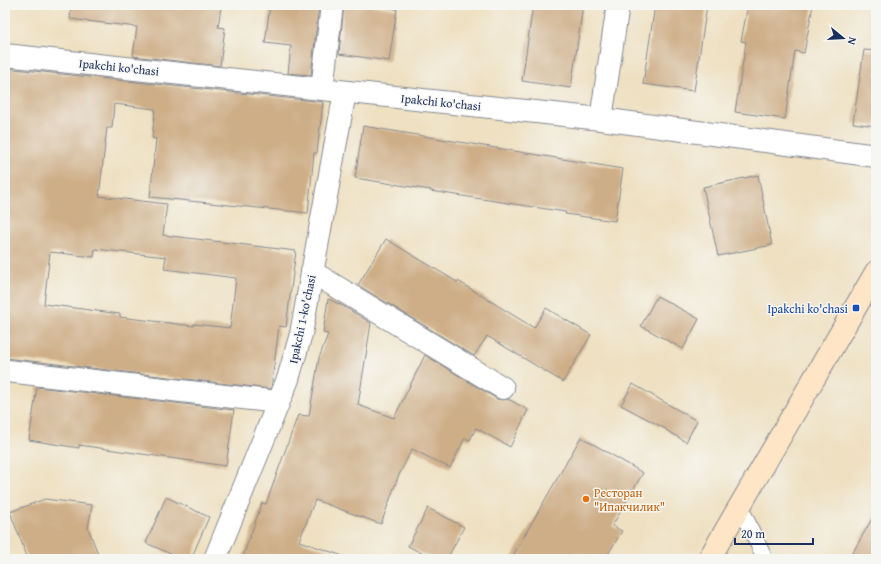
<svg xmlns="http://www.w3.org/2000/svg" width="881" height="564" viewBox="0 0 881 564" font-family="'Gentium Book Plus',serif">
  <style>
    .building { fill: #ceae87; fill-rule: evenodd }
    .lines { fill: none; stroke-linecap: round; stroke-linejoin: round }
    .lane-casing { stroke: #848890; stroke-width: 17 }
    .street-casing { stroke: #848890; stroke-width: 24 }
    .secondary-casing { stroke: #848890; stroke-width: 24 }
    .lane { stroke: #fff; stroke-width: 15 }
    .street { stroke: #fff; stroke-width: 22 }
    .secondary { stroke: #fde5c5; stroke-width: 22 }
    .transit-dot { fill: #1a4fb4; stroke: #f6f6f2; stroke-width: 1.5 }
    .food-dot { fill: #e8710a; stroke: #f6f6f2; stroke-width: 1.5 }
    .labels { text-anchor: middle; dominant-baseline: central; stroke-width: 3; stroke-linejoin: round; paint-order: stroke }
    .street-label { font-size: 12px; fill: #1b2f5e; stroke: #f6f6f2 }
    .transit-label { font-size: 12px; fill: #164399; stroke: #f6f6f2; text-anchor: end }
    .food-label { font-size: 12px; fill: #c56008; stroke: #f6f6f2; text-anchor: start }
  </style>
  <rect width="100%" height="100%" fill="#f6f6f2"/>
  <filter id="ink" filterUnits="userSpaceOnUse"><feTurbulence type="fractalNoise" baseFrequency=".025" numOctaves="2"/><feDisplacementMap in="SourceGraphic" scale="8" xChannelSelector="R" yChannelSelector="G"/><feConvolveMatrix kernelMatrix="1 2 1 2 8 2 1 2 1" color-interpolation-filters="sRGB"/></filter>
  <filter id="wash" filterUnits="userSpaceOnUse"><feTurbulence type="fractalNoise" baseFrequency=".012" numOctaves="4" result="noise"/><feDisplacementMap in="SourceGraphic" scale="16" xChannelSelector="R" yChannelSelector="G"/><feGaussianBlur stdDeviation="0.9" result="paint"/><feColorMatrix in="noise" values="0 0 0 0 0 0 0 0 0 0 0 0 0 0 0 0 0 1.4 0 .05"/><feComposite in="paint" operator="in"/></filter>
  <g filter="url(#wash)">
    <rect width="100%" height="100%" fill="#eee0c1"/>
    <g id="blocks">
      <!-- building -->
      <g class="building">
        <polygon points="71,5 217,5 217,7 221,7 218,27 225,28 220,66 133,56 137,27 70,19"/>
        <polygon points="270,5 319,5 311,75 288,73 291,46 265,43"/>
        <polygon points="344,5 368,5 397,9 389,61 339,54"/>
        <polygon points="533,5 583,5 571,88 522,81"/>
        <polygon points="655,5 707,5 694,91 643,84"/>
        <polygon points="748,5 813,5 804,53 795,51 785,119 735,112 746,42 741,41"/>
        <polygon points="864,50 876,51 876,126 853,123"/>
        <path d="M 5,68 L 323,102 L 317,153 L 314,153 L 308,213 L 150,197 L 156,139 L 152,138 L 155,109 L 114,104 L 112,128 L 107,128 L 99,196 L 167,204 L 163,235 L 296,251 L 286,327 L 279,326 L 271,389 L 5,358 ZM 95,249 L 166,257 L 164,269 L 236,278 L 230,328 L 194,324 L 194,326 L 120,317 L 120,314 L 44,304 L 50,252 L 94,257 Z"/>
        <polygon points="363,126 623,169 615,221 565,214 566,212 430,191 431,190 355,178"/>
        <polygon points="758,175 772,245 718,256 703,187"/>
        <polygon points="386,239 457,282 458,281 534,328 546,308 591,335 563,382 487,336 474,356 358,285"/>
        <polygon points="657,296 699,319 683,349 641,326"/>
        <polygon points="328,299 343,306 371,323 358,405 394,418 425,355 497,399 502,400 508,399 528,410 510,447 476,428 470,440 465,438 450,468 412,449 398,477 381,524 315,500 299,541 343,556 342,559 242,559 262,503 266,504 298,415 309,416 319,358 328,334 323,333"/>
        <polygon points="633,384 697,421 686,442 666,430 666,429 621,405"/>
        <polygon points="37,387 234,410 226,466 79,445 79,448 29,440"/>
        <polygon points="581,437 643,473 612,526 622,531 605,559 511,559"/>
        <polygon points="166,497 209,517 191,559 182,559 146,543"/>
        <polygon points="45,499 92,505 88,528 100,559 28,559 10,512"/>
        <polygon points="428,508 464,527 447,559 433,559 408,546"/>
        <polygon points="876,512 876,559 849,559"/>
      </g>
    </g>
  </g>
  <g filter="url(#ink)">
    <use href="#blocks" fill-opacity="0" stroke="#848890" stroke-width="1"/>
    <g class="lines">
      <defs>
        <polyline id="lane" points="740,506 765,559"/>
        <g id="street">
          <polyline points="5,55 601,119 876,156"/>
          <polyline points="322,89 332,5"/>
          <polyline points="601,119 618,5"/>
          <polyline points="312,272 503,388"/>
          <polyline points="7,371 278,402"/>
          <polyline points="215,559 288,379 301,334 345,92"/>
        </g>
        <polyline id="secondary" points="709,559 876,272"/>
      </defs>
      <!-- lane casing -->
      <use href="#lane" class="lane-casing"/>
      <!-- street casing -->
      <use href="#street" class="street-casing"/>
      <!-- secondary casing -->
      <use href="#secondary" class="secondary-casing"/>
      <!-- lane -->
      <use href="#lane" class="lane"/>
      <!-- street -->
      <use href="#street" class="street"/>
      <!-- secondary -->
      <use href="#secondary" class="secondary"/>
    </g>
  </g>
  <!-- markers -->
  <rect class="transit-dot" x="852" y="304" width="8" height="8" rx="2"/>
  <circle class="food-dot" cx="586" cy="499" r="4"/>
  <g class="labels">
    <!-- street labels -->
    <g class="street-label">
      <text transform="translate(119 67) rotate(6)">Ipakchi ko'chasi</text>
      <text transform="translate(441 102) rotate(6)">Ipakchi ko'chasi</text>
      <text transform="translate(302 319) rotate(-78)">Ipakchi 1-ko'chasi</text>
    </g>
    <!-- transit labels -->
    <g class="transit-label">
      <text x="848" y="308">Ipakchi ko'chasi</text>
    </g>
    <!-- food labels -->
    <g class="food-label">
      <text x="594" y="492">Ресторан<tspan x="594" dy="14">"Ипакчилик"</tspan></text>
    </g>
  </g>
  <!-- margin -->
  <rect width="881" height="564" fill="none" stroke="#f6f6f2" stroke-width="20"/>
  <!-- north arrow -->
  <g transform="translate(843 38) rotate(108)" stroke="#f6f6f2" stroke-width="3" paint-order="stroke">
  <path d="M0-3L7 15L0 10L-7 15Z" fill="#1b2f5e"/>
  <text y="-6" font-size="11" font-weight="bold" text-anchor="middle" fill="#1b2f5e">N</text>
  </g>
  <!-- scale -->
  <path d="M735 538v6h78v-6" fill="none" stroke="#1b2f5e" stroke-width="2"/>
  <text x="741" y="538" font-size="12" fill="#1b2f5e" stroke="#f6f6f2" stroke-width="3" paint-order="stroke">20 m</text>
</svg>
